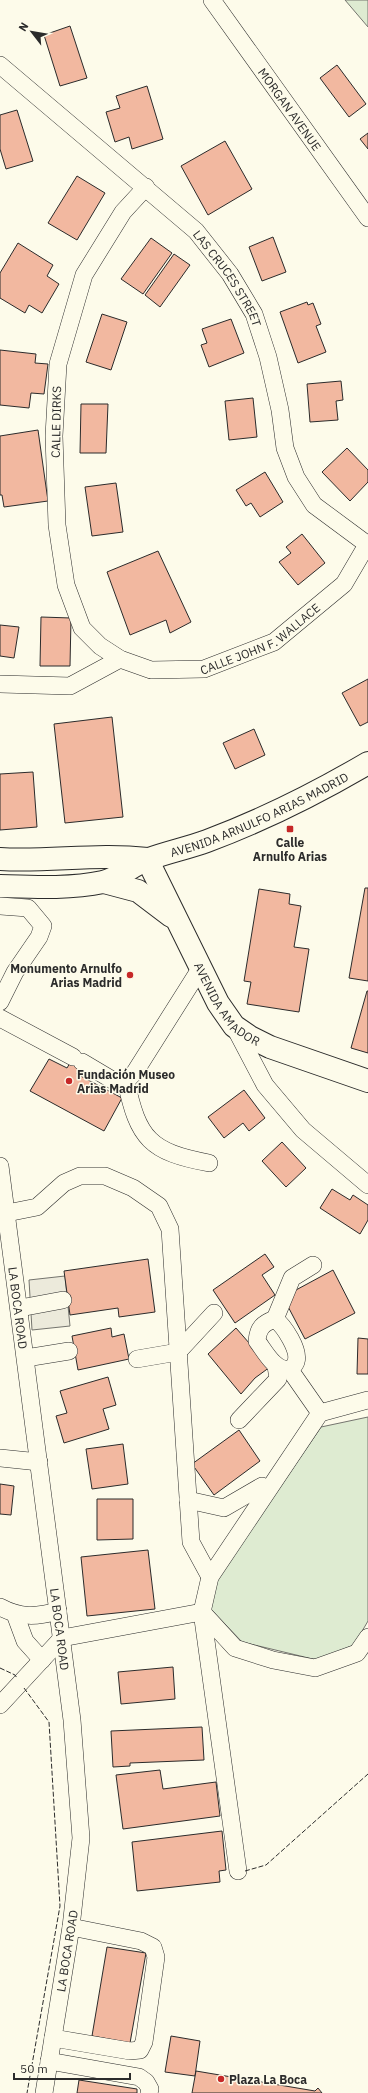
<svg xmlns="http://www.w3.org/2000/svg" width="368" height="2093" viewBox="0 0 368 2093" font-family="'IBM Plex Sans',sans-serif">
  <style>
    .green { fill: #deebd1; stroke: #74746e }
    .parking { fill: #eceadb; stroke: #74746e }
    .building { fill: #f2b8a0; stroke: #2b2b2b }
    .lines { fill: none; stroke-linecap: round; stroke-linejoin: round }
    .minor-casing { stroke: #2b2b2b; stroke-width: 18 }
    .major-casing { stroke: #2b2b2b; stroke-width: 24 }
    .minor { stroke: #fdfbea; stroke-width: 17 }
    .major { stroke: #fdfbea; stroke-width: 22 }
    .fence { stroke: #2b2b2b; stroke-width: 1; stroke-dasharray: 5 2; stroke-linecap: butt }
    .poi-dot { fill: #c62828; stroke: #fdfbea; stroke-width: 1.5 }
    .labels { text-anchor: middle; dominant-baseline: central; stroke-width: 3; stroke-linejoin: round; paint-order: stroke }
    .street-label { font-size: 12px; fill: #2b2b2b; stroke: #fdfbea }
    .poi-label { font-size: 12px; font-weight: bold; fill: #2b2b2b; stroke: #fdfbea; text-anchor: start }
  </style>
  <rect width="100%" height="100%" fill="#fdfbea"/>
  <!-- green -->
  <g class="green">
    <polygon points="345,0 368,0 368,27"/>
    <polygon points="368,1417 368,1621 354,1645 317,1660 242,1642 209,1607 210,1590 321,1427"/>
  </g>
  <!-- parking -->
  <polygon class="parking" points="65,1276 70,1326 32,1330 29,1280"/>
  <!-- building -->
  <g class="building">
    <polygon points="70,26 87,78 60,86 44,35"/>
    <polygon points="337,65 366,104 349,117 320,78"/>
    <polygon points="147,86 163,139 132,149 129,137 115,142 106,112 120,108 116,96"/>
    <polygon points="17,110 33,161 6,169 0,149 0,115"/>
    <polygon points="368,133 368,149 360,139"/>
    <polygon points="225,141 252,189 208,215 181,166"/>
    <polygon points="77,176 105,193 77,240 48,223"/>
    <polygon points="273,237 286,272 262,281 249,247"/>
    <polygon points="151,238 172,253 143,294 121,279"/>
    <polygon points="18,243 53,265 47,276 59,284 42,313 29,305 25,313 0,298 0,273"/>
    <polygon points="174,254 190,265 160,307 145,295"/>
    <polygon points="307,302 308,305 313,303 321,324 316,326 326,352 298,363 280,312"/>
    <polygon points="102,314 127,322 111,370 86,362"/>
    <polygon points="231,319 244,353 209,367 201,345 207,343 202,329"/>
    <polygon points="0,350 36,354 35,363 48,364 44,394 31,393 29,408 0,405"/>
    <polygon points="341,381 343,400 336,401 338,420 310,422 307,384"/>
    <polygon points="253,398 257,437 229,440 225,401"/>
    <polygon points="81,404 108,404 106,453 80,453"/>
    <polygon points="38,430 48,501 4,507 2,495 0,495 0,436"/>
    <polygon points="347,448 368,470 368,482 350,501 322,472"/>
    <polygon points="265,472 283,502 260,517 251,503 246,506 236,490"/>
    <polygon points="116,483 123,532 92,536 85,487"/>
    <polygon points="302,534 325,563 298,585 279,562 291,553 286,547"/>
    <polygon points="158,551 191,622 170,633 166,620 130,635 107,572"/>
    <polygon points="41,617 71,618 70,666 40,666"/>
    <polygon points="0,625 19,627 14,658 0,656"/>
    <polygon points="368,679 368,722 360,726 342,693"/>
    <polygon points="112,717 123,817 65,823 54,724"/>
    <polygon points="254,729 265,755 235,769 223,743"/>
    <polygon points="33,772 37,827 0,830 0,774"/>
    <polygon points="365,888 368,888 368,981 349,978"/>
    <polygon points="259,889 290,894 289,904 301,906 294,947 309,949 299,1012 247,1004 251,982 244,981"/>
    <polygon points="367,991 368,991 368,1053 351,1048"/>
    <polygon points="77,1051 86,1056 77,1074 122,1098 104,1131 30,1091 49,1059 67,1068"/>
    <polygon points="244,1090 265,1118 249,1131 243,1123 224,1138 208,1117"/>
    <polygon points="282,1142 306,1168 286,1187 262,1161"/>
    <polygon points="332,1189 350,1200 353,1195 368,1205 368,1220 360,1234 320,1208"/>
    <polygon points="265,1254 274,1267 262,1275 275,1295 235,1323 213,1290"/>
    <polygon points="148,1259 155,1312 119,1317 118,1308 70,1315 64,1271"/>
    <polygon points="333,1270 355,1313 305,1339 283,1297"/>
    <polygon points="111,1328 112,1337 124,1334 129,1359 78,1370 72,1336"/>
    <polygon points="236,1328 270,1367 255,1378 241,1394 208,1354"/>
    <polygon points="358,1338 368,1339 368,1374 357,1374"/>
    <polygon points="108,1377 116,1405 103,1409 109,1429 64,1443 56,1416 67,1413 60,1391"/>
    <polygon points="239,1430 260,1461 214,1495 192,1464"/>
    <polygon points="123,1444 128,1484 92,1489 86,1449"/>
    <polygon points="0,1484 14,1486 11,1515 0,1514"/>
    <polygon points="97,1499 133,1499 133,1539 97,1540"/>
    <polygon points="148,1550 155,1609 87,1616 81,1557"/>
    <polygon points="173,1667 175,1699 121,1704 118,1672"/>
    <polygon points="202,1727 204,1760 130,1763 130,1766 113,1767 111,1731"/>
    <polygon points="160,1770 163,1789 216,1782 220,1816 123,1829 116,1775"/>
    <polygon points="222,1831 226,1870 219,1871 220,1882 137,1891 132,1842"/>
    <polygon points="107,1947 146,1953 130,2043 92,2036"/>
    <polygon points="171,2036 200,2041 195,2076 165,2072"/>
    <polygon points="196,2071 315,2091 318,2088 322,2093 192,2093"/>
    <polygon points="79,2080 137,2089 137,2093 77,2093"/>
  </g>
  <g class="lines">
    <defs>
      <g id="minor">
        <path id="s1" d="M 212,0 L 368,218"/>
        <path id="s2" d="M 0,65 L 196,231 L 230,274 L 254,314 L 268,357 L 280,410 L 285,448 L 296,477 L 314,505 L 368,545"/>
        <path id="s3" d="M 146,187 L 123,212 L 84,275 L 58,364 L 54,436 L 57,525 L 66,585 L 82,628 L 100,646 L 120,659 L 151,670 L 204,669 L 274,642 L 344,584 L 368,543"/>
        <polyline points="0,684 70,686 120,659"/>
        <polyline points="0,906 28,908 43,926 39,937 15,972 0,1002"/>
        <polyline points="0,1018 73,1057"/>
        <polyline points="234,1026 265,1085 303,1130 368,1185"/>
        <polyline points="82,1062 114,1081 126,1081 135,1072 200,969"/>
        <path d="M 126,1081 C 138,1139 150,1152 209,1163"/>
        <path id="s4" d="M 0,1166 L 72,1720 L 81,1838 L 71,1927 L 44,2093"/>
        <polyline points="7,1213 37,1207 64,1183 80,1176 105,1176 133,1188 159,1206 170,1229 191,1542 210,1577"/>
        <polyline points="20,1308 63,1300"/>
        <polyline points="275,1319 292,1278 313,1265"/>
        <polyline points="26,1358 69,1351"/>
        <polyline points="137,1359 178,1352 214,1313"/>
        <path d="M 290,1370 C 274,1370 266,1353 257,1341 C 258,1328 263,1323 275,1319 C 284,1326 300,1350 296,1362 C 295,1365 292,1368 290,1370 L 320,1413"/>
        <polyline points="320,1413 368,1400"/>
        <polyline points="239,1420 278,1379 276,1366"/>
        <polyline points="0,1458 39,1462"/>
        <polyline points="188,1500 224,1508 262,1486"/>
        <path d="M 0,1607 C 20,1618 37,1617 58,1611"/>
        <polyline points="202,1612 235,1648 273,1660 315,1668 357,1653 368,1637"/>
        <polyline points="15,1614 25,1641 42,1660"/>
        <polyline points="0,1705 62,1638 202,1612"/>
        <polyline points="238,1871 202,1612 210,1577 320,1413"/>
        <polyline points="53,2038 130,2051 140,2050 144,2042 156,1957 153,1947 141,1941 71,1927"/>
        <polyline points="49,2061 139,2077 146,2082 150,2089 149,2093"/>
      </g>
      <g id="major">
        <path d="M 0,859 C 49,862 98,853 147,859"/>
        <path id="s5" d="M 147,859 L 218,1003 L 234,1026 L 250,1037 L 270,1047 L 368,1081"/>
        <polyline points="104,882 138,891 171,916"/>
        <path id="s6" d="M 0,886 C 33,887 70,889 103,882 C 120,878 133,864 149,859 C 168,852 188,848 207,841 C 263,820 317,793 368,763"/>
      </g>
    </defs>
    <!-- minor casing -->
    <use href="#minor" class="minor-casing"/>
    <!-- major casing -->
    <use href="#major" class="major-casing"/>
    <!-- minor -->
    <use href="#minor" class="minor"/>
    <!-- major -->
    <use href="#major" class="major"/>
    <!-- fence -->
    <g class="fence">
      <polyline points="0,1668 15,1675 17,1678"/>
      <polyline points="24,1688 49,1722 60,1906 27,2093"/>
      <polyline points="245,1871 266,1865 368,1774"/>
    </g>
  </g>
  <!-- markers -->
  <g class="poi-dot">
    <rect x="286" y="825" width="8" height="8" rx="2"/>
    <circle cx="130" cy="975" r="4"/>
    <circle cx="69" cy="1081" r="4"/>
    <circle cx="221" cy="2079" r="4"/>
  </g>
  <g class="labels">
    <!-- street labels -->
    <g class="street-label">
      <text stroke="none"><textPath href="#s1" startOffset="134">MORGAN AVENUE</textPath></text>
      <text stroke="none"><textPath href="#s2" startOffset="314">LAS CRUCES STREET</textPath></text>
      <text transform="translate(56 422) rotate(-89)">CALLE DIRKS</text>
      <text stroke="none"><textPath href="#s3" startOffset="668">CALLE JOHN F. WALLACE</textPath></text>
      <text stroke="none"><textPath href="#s6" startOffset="274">AVENIDA ARNULFO ARIAS MADRID</textPath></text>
      <text stroke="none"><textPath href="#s5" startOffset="167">AVENIDA AMADOR</textPath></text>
      <text stroke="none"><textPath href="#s4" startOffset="143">LA BOCA ROAD</textPath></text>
      <text stroke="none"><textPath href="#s4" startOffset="467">LA BOCA ROAD</textPath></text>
      <text transform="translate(67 1951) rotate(-81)">LA BOCA ROAD</text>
    </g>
    <!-- poi labels -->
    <g class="poi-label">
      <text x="290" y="842" text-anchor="middle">Calle<tspan x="290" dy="14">Arnulfo Arias</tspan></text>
      <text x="122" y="968" text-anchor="end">Monumento Arnulfo<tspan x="122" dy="14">Arias Madrid</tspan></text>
      <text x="77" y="1074">Fundación Museo<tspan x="77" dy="14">Arias Madrid</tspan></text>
      <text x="229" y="2079">Plaza La Boca</text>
    </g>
  </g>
  <!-- north arrow -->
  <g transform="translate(32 32) rotate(301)" stroke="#fdfbea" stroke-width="3" paint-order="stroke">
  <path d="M0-3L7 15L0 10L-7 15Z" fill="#2b2b2b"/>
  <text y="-6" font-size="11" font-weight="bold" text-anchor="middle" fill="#2b2b2b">N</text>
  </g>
  <!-- scale -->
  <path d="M14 2073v6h116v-6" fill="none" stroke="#2b2b2b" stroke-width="2"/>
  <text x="20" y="2073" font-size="12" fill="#2b2b2b" stroke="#fdfbea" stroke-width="3" paint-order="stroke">50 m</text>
</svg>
